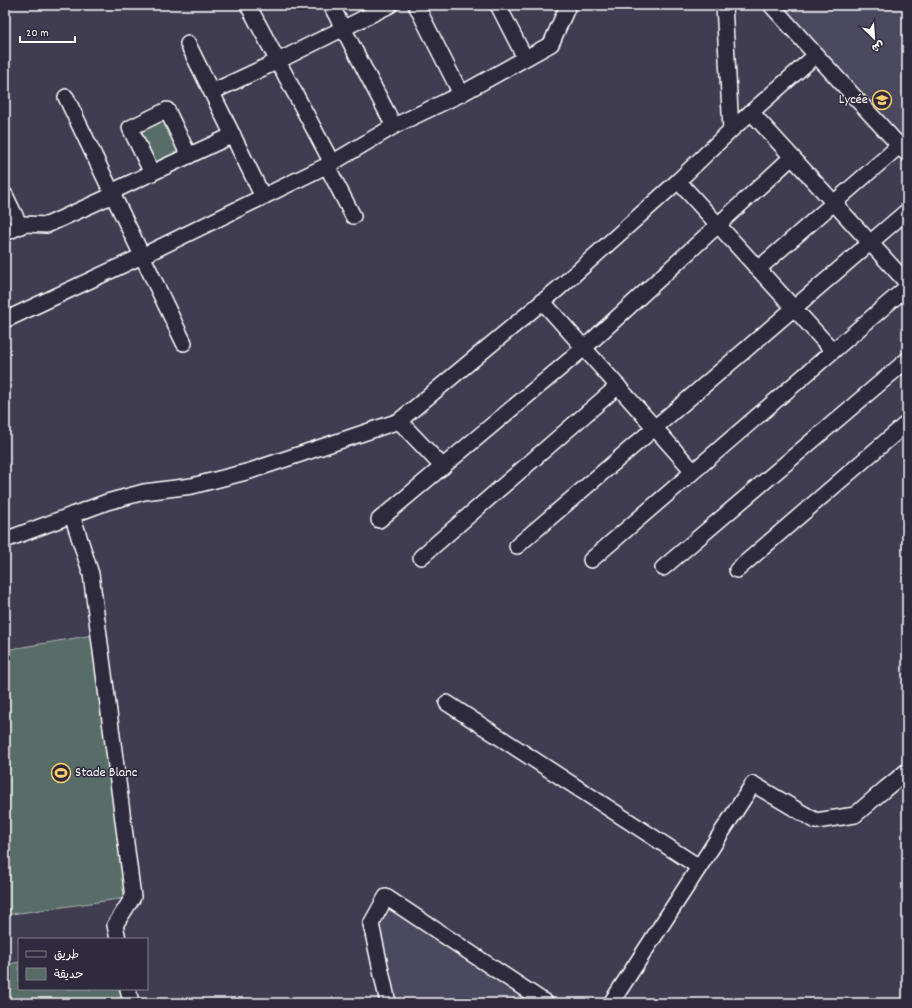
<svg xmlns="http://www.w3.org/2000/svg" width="912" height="1008" viewBox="0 0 912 1008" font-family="Dekko,'Playpen Sans Arabic',sans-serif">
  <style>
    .built { fill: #4c485f }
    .green { fill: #586c67; stroke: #acb6b3 }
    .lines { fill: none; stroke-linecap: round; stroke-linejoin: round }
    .street-casing { stroke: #fff; stroke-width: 18 }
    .street { stroke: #2f2a3d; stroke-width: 15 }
    .labels { text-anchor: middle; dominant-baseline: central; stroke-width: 3; stroke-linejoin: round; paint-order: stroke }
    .poi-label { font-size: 14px; fill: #fff; stroke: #2f2a3d; text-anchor: end }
  </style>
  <rect width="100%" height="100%" fill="#403c51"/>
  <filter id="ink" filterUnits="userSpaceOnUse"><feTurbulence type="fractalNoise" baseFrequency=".025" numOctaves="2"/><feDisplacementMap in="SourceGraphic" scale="8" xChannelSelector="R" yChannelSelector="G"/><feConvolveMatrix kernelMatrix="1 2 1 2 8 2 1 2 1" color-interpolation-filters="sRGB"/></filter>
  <g filter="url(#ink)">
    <!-- built -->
    <g class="built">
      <polygon points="771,5 907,5 907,154"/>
      <polygon points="386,897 546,1003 388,1003 371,924"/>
    </g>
    <!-- green -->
    <g class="green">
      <polygon points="167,110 189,156 152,173 130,128"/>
      <polygon points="99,634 133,897 5,915 5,650"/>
      <polygon points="19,962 19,989 128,989 131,1003 5,1003 5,965"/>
    </g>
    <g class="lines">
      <defs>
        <g id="street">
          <polyline points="248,5 332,163"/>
          <polyline points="331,5 394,126"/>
          <polyline points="416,5 461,94"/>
          <polyline points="498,5 525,58"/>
          <polyline points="724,5 731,130"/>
          <polyline points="771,5 816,55 907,154"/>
          <polyline points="188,44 263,197"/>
          <polyline points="212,92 278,61 390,5"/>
          <polyline points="66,97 184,343"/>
          <polyline points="751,112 907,283"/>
          <polyline points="152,173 130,128 167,110 189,156"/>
          <polyline points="678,181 833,351"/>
          <polyline points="111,192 233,135"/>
          <polyline points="5,195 20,226"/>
          <polyline points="353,216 327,166 394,126 461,94 551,44 567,8 567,5"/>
          <polyline points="5,233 25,224 47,225 113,195"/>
          <polyline points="758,269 899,146"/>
          <polyline points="542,301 584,348 693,471"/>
          <polyline points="5,320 142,256 332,163"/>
          <polyline points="399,421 443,467"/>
          <polyline points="72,515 91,574 133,897 115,925 118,939"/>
          <polyline points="379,520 584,348 792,157"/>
          <polyline points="5,540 107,502 144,492 192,486 250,471 399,421 559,288 678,181 731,130 816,55"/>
          <polyline points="517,546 907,211"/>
          <polyline points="421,557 618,386"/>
          <polyline points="591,560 907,287"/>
          <polyline points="663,568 907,360"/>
          <polyline points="737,570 907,423"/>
          <polyline points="447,703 699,867"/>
          <polyline points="128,989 131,1003"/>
          <polyline points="388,1003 371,924 386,897 546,1003"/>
          <polyline points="611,1003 753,784 816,821 855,815 885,789 907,771"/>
        </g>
      </defs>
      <!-- street casing -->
      <use href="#street" class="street-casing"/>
      <!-- street -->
      <use href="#street" class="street"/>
    </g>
  </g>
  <!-- icons -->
  <defs>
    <symbol id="school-ring" viewBox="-11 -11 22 22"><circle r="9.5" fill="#2f2a3d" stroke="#ffd166" stroke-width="1.5"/><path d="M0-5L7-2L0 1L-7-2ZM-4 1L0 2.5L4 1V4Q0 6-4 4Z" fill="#ffd166"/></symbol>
    <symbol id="stadium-ring" viewBox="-11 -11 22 22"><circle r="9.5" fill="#2f2a3d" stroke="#ffd166" stroke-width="1.5"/><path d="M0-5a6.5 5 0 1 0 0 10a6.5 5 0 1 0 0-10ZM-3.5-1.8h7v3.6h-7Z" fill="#ffd166"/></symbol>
  </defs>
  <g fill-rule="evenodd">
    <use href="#school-ring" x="871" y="89" width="22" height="22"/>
    <use href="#stadium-ring" x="50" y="762" width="22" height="22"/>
  </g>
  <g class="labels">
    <!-- poi labels -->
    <g class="poi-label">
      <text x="868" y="100">Lycée</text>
      <text x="75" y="773" text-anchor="start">Stade Blanc</text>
    </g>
  </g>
  <!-- margin -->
  <rect width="912" height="1008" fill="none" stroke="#2f2a3d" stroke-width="20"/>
  <rect x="10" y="10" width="892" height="988" fill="none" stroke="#fff" stroke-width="1.5" filter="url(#ink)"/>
  <!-- legend -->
  <rect x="18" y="938" width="130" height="52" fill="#2f2a3d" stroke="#827f8b"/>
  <rect x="26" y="951" width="20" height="6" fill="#2f2a3d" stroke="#827f8b"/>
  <text x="54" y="958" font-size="12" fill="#ffffff">طريق</text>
  <rect x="26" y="968" width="20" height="12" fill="#586c67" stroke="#827f8b"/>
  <text x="54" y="978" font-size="12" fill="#ffffff">حديقة</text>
  <!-- north arrow -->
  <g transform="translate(874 38) rotate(155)" stroke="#2f2a3d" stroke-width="3" paint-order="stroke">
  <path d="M0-3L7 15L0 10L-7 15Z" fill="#ffffff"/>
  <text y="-6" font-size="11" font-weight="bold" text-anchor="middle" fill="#ffffff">ش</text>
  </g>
  <!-- scale -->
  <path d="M20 36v6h55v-6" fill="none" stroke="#ffffff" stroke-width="2"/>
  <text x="26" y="36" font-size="12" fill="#ffffff" stroke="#2f2a3d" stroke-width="3" paint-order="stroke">20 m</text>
</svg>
